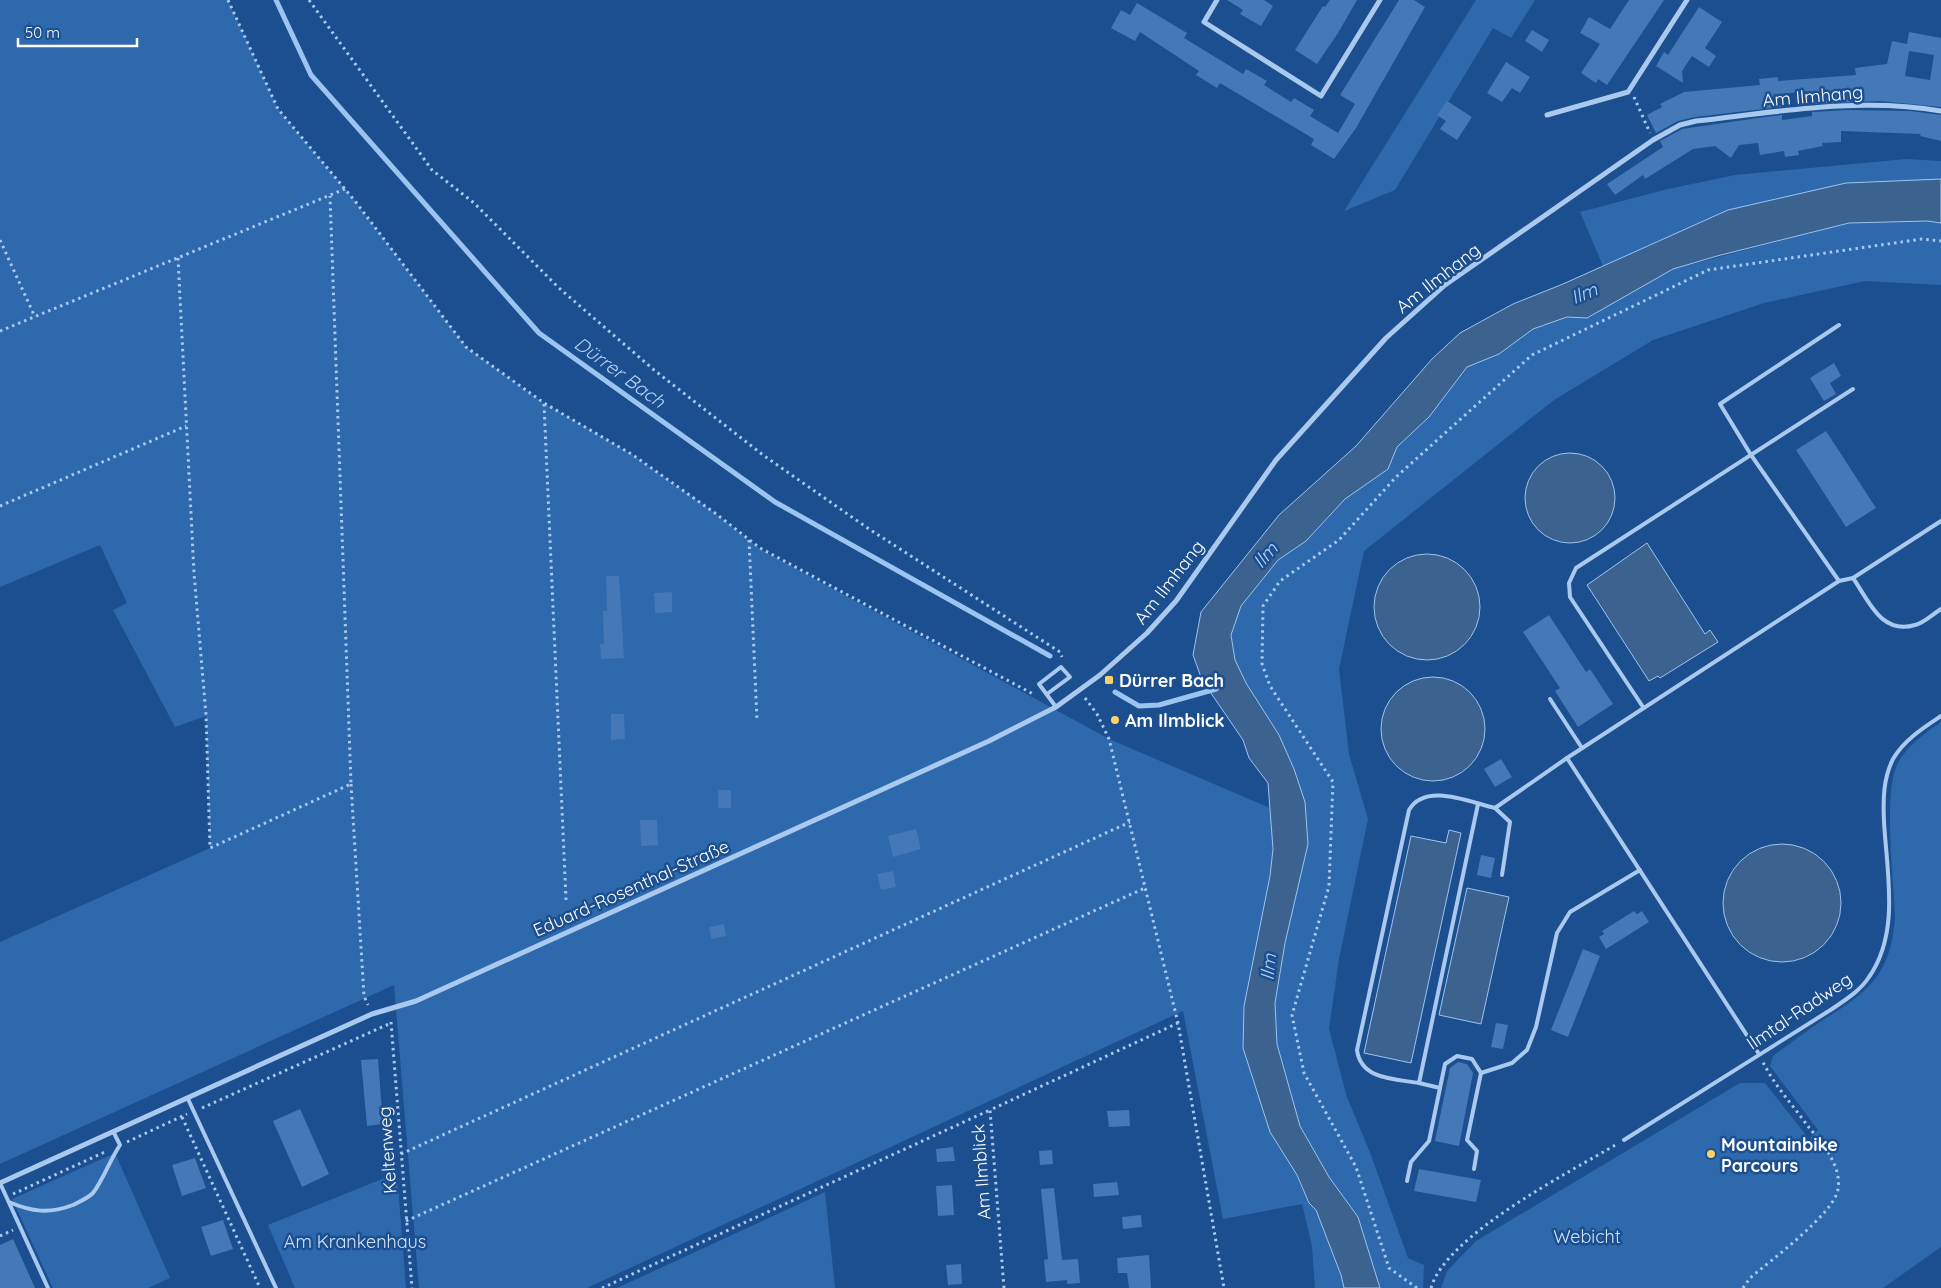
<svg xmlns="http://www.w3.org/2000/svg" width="1941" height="1288" viewBox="0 0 1941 1288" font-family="Quicksand,sans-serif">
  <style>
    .green { fill: #2e69ad }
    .water { fill: #3c6290; stroke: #9cc4f0 }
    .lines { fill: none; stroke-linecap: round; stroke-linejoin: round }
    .stream { stroke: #9cc4f0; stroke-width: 5 }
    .building { fill: #4478b7; fill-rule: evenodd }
    .path { stroke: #a9c9ee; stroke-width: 3; stroke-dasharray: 2.5 4; stroke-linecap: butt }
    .lane { stroke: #a9c9ee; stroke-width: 4 }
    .street { stroke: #a9c9ee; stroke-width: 5 }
    .poi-dot { fill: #ffd166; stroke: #1b4f8f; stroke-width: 2 }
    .labels { text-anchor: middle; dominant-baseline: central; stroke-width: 5; stroke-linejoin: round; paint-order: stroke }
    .street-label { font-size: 18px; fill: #fff; stroke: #1b4f8f }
    .poi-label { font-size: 18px; font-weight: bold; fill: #fff; stroke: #1b4f8f; text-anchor: start }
    .park-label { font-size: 18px; fill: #cfe3fa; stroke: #1b4f8f }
    .water-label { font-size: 19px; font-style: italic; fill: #b5d3f5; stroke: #1b4f8f }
  </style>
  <rect width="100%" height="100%" fill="#1b4f8f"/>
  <!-- green -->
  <g class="green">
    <polygon points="0,0 228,0 278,109 355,201 466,347 544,403 633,455 715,513 760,549 1109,739 1270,808 1273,849 1270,876 1252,968 1243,1048 1257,1087 1309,1203 1316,1210 1341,1275 1344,1288 1315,1288 1312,1246 1302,1204 1223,1219 1183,1011 587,1288 419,1288 394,985 0,1164 0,942 210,848 206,716 175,727 113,610 127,603 100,545 0,587"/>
    <polygon points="1476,0 1535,0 1511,38 1493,28 1395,190 1344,211"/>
    <polygon points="1906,159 1941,161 1941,179 1728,210 1603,266 1580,212 1668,189 1735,175"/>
    <polygon points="1927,221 1941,223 1941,285 1865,281 1764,303 1653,340 1554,400 1364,551 1339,669 1349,754 1368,819 1339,959 1329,1029 1347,1097 1371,1155 1408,1258 1424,1265 1423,1288 1380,1288 1358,1217 1329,1177 1300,1126 1277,1044 1275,1003 1305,802 1294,769 1279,735 1246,683 1235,660 1231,635 1241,606 1278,560 1306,541 1345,499 1388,469 1397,447 1429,417 1467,367 1499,354 1533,329 1567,317 1587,318 1673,269 1849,223"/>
    <path d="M 1941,722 L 1941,1247 L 1883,1288 L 1441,1288 L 1447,1271 L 1476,1241 L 1740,1083 L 1765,1083 L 1809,1139 L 1818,1130 L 1770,1066 L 1773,1056 C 1788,1045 1804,1033 1820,1022 C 1867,992 1890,978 1895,918 C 1894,881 1883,795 1897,765 C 1906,746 1925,733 1941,722 Z"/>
    <polygon points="115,1153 170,1278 148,1288 53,1288 12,1199"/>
    <polygon points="397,1173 406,1288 295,1288 268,1225"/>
    <polygon points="825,1192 835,1288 617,1288"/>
  </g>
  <!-- water -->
  <g class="water">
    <polygon points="1941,179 1941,223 1927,221 1849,223 1717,256 1673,269 1587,318 1567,317 1533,329 1499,354 1467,367 1429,417 1397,447 1388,469 1345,499 1306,541 1278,560 1241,606 1231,635 1235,660 1246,683 1279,735 1294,769 1305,802 1308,844 1285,943 1275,1003 1277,1044 1300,1126 1329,1177 1358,1217 1380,1288 1344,1288 1341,1275 1316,1210 1309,1203 1297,1175 1270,1132 1243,1048 1244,1006 1270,876 1273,849 1268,783 1249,758 1243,740 1202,680 1193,655 1201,612 1279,515 1356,446 1432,359 1460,333 1513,304 1563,284 1728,210 1846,183"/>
    <circle cx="1570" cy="498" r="45"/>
    <polygon points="1647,543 1705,634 1710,630 1718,642 1660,678 1658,676 1649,681 1587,585"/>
    <circle cx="1427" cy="607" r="53"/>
    <circle cx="1433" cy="729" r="52"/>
    <polygon points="1449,830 1461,833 1411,1063 1364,1053 1411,836 1446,843"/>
    <circle cx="1782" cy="903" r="59"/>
    <polygon points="1467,888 1509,897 1481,1024 1439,1015"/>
  </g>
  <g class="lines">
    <!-- stream -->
    <g class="stream">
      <polyline points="276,0 311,75 539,333 775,502 1050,656"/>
      <polyline points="1115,692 1139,706 1159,705 1216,689"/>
    </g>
  </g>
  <!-- building -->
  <g class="building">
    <polygon points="1227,0 1264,0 1273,6 1261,26 1240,14 1243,10"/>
    <polygon points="1330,0 1357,0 1338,33 1317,64 1295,50 1323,6 1325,7"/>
    <polygon points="1399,0 1414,0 1425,7 1356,128 1334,159 1311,145 1314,139 1220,83 1217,88 1196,75 1199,71 1140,32 1135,41 1111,28 1121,10 1130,15 1137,3 1187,33 1184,38 1243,74 1246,69 1267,81 1264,85 1291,102 1294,98 1314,110 1310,116 1338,133 1355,104 1340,95"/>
    <polygon points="1629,0 1664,0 1607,85 1598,79 1596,83 1581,73 1600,44 1580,33 1589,17 1610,29"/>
    <polygon points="1699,7 1722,22 1705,48 1716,56 1709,67 1692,56 1682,71 1683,83 1656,66 1664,52 1668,55"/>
    <polygon points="1532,30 1549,40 1542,52 1525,41"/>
    <path d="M 1909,32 L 1941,38 L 1941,107 L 1880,101 L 1811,104 L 1810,91 L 1780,94 L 1781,107 L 1695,117 L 1678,121 L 1656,133 L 1647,115 L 1662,107 L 1660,104 L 1684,92 L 1760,85 L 1759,79 L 1778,77 L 1778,81 L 1856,75 L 1855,68 L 1887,64 L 1892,41 L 1907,44 ZM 1909,51 L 1934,55 L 1930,80 L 1905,76 Z"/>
    <polygon points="1506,62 1530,77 1520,93 1512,88 1502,102 1487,93"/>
    <polygon points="1447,101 1472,117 1457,140 1440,129 1446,121 1437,115"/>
    <polygon points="1849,110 1910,111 1941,115 1941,141 1920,136 1921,134 1841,131 1841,142 1822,143 1823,146 1798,151 1799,155 1785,157 1784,151 1760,155 1758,143 1739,145 1731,158 1715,146 1693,149 1645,179 1643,175 1615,195 1607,184 1663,147 1660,141 1682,129 1758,118 1782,115 1782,120 1812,116 1812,112"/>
    <polygon points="1834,363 1841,376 1830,383 1836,394 1824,401 1810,378"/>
    <polygon points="1826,431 1876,508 1846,527 1796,450"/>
    <polygon points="606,576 619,576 624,658 601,659 600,644 604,644 603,611 607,611"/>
    <polygon points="672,592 672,612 655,613 654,593"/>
    <polygon points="1549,615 1586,672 1590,669 1613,704 1578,727 1555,691 1560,688 1523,632"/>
    <polygon points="611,714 624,714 625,739 611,740"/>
    <polygon points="1501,759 1512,777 1495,787 1484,769"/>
    <rect x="718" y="790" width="13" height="18"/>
    <polygon points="640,820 657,820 658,845 641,846"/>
    <polygon points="916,829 921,849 893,857 888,836"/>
    <polygon points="1481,855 1495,858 1491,878 1477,875"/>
    <polygon points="893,871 896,887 881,890 877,874"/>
    <polygon points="1634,911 1637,914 1642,911 1649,922 1606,949 1599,937 1604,934 1602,931"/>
    <polygon points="724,924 726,936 711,939 709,927"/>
    <polygon points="1583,949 1600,956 1568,1037 1551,1030"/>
    <polygon points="1496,1023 1508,1025 1503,1049 1491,1047"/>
    <polygon points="378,1059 383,1124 367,1126 361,1060"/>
    <polygon points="1458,1062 1467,1064 1473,1073 1459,1146 1435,1141 1450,1068"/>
    <polygon points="300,1109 329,1174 302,1187 273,1121"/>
    <polygon points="1129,1110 1130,1126 1109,1127 1107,1111"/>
    <polygon points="953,1147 955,1161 937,1162 936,1149"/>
    <polygon points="1052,1150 1053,1164 1040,1165 1039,1151"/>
    <polygon points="195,1158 206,1188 182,1196 172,1165"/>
    <polygon points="1419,1169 1481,1180 1476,1202 1414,1191"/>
    <polygon points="1117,1182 1119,1195 1094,1197 1093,1184"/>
    <polygon points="952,1185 954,1215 938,1216 936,1186"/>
    <polygon points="1054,1188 1062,1260 1078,1259 1080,1283 1067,1284 1067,1280 1046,1282 1044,1260 1048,1259 1041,1189"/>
    <polygon points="1141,1215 1142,1227 1123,1229 1122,1217"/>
    <polygon points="223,1220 233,1249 211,1256 201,1227"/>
    <polygon points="13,1239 22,1259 35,1288 0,1288 0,1245"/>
    <polygon points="1149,1255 1151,1288 1129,1288 1127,1273 1118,1273 1117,1258"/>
    <polygon points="961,1264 962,1284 948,1285 946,1265"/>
  </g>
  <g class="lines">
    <!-- path -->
    <g class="path">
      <polyline points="228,0 278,109 355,201 466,347 544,403 633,455 715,513 760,548 1035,695"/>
      <polyline points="309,0 432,170 474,203 559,288 654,370 763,455 869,529 1060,652 1062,657"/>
      <polyline points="1634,97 1650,133"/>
      <polyline points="0,240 35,317"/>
      <polyline points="178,258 194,573 206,715 210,848 351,784 330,196"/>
      <polyline points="0,331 345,189"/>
      <polyline points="544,404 566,900"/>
      <polyline points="0,506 186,426"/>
      <polyline points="749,540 757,720"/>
      <polyline points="1085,698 1097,714 1109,739 1178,1023 1224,1288"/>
      <polyline points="351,784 364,996 368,1005"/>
      <polyline points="391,1022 412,1288"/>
      <polyline points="202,1108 391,1023"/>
      <polyline points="182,1117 260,1288"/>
      <polyline points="127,1142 187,1114"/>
      <polyline points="401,1154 1130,822"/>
      <polyline points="13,1194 105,1152"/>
      <polyline points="406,1221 1145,888"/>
      <polyline points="0,1236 13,1230"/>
      <polyline points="602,1288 990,1110"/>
      <polyline points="1004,1288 990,1110 1178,1023"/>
      <polyline points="1417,1288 1389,1268 1356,1167 1304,1073 1292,1015 1329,886 1333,782 1270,686 1262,664 1263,606 1280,581 1339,540 1396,477 1532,355 1708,270 1922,239 1941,241"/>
      <path d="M 1431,1288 C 1446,1235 1570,1172 1617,1144"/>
      <path d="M 1743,1288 L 1750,1278 C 1770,1261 1835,1213 1838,1189 C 1842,1165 1821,1142 1807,1125 C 1792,1104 1774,1085 1763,1062"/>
    </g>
    <!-- lane -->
    <g class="lane">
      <path d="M 1853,578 C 1869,601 1881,635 1915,625 C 1924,623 1933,614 1941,609"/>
      <polyline points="1839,581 1751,455 1720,404 1839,325"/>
      <polyline points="1047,694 1070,677 1061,667 1039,684 1056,707"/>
      <polyline points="1550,699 1582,748"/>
      <polyline points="1643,707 1570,597 1569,583 1576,568 1853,389"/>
      <path d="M 1478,804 L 1419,1083 C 1395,1079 1361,1080 1357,1050 L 1409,810 C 1425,782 1469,802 1495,808 L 1567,758"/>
      <polyline points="1495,808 1510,822 1502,875"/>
      <polyline points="1759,1054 1567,758 1839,581 1853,578 1941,521"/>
      <polyline points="1481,1073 1512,1063 1527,1050 1536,1027 1557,933 1570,912 1640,870"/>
      <polyline points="1440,1088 1445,1064 1457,1056 1472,1059 1481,1073 1467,1140 1477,1151 1474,1169"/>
      <polyline points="188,1099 276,1288"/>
      <path d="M 1624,1140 L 1832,1009 C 1845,1000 1860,991 1869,977 C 1900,933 1887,873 1884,822 C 1883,800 1883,779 1893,759 C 1904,740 1923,728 1941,716"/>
      <polyline points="1407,1181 1411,1162 1429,1141 1440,1088 1419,1083"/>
      <polyline points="0,1183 48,1288"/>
      <path d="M 9,1202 C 32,1212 49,1214 73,1205 C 79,1202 88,1198 93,1193 C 103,1180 110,1160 120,1145 L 114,1133"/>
    </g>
    <!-- street -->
    <g class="street">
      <polyline points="1217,0 1204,22 1321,96 1380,0"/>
      <polyline points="1547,115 1628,92 1687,0"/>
      <path d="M 0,1183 L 372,1014 L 416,1001 L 989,741 L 1056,707 L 1100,675 L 1147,633 L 1176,601 L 1276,460 L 1386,338 L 1445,285 L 1653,140 L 1680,125 L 1696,121 C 1777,112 1860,97 1941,111"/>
    </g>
  </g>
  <!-- markers -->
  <g class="poi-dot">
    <rect x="1104" y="675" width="10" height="10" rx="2.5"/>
    <circle cx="1115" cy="720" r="5"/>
    <circle cx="1711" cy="1154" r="5"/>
  </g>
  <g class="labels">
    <!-- street labels -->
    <g class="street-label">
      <text transform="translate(1813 96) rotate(-5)">Am Ilmhang</text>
      <text transform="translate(1438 278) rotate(-38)">Am Ilmhang</text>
      <text transform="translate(1169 582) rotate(-52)">Am Ilmhang</text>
      <text transform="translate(631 888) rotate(-24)">Eduard-Rosenthal-Straße</text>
      <text transform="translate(1799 1011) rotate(-34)">Ilmtal-Radweg</text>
      <text transform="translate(387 1150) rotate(-94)">Keltenweg</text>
      <text transform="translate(981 1172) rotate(-94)">Am Ilmblick</text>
    </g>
    <!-- poi labels -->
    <g class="poi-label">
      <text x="1119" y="680">Dürrer Bach</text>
      <text x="1125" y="720">Am Ilmblick</text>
      <text x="1721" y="1144">Mountainbike<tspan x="1721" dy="21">Parcours</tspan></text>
    </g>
    <!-- park labels -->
    <g class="park-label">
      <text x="1587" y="1236">Webicht</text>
      <text x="355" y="1241">Am Krankenhaus</text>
    </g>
    <!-- water labels -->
    <g class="water-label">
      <text transform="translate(1584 293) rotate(-22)">Ilm</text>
      <text transform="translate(620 372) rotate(36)">Dürrer Bach</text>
      <text transform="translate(1265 555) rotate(-49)">Ilm</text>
      <text transform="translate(1268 967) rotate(-84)">Ilm</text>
    </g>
  </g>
  <!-- scale -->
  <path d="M18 38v8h119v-8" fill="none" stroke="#ffffff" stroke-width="2.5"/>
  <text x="25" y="38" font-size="15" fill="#ffffff" stroke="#1b4f8f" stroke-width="4" paint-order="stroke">50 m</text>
</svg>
